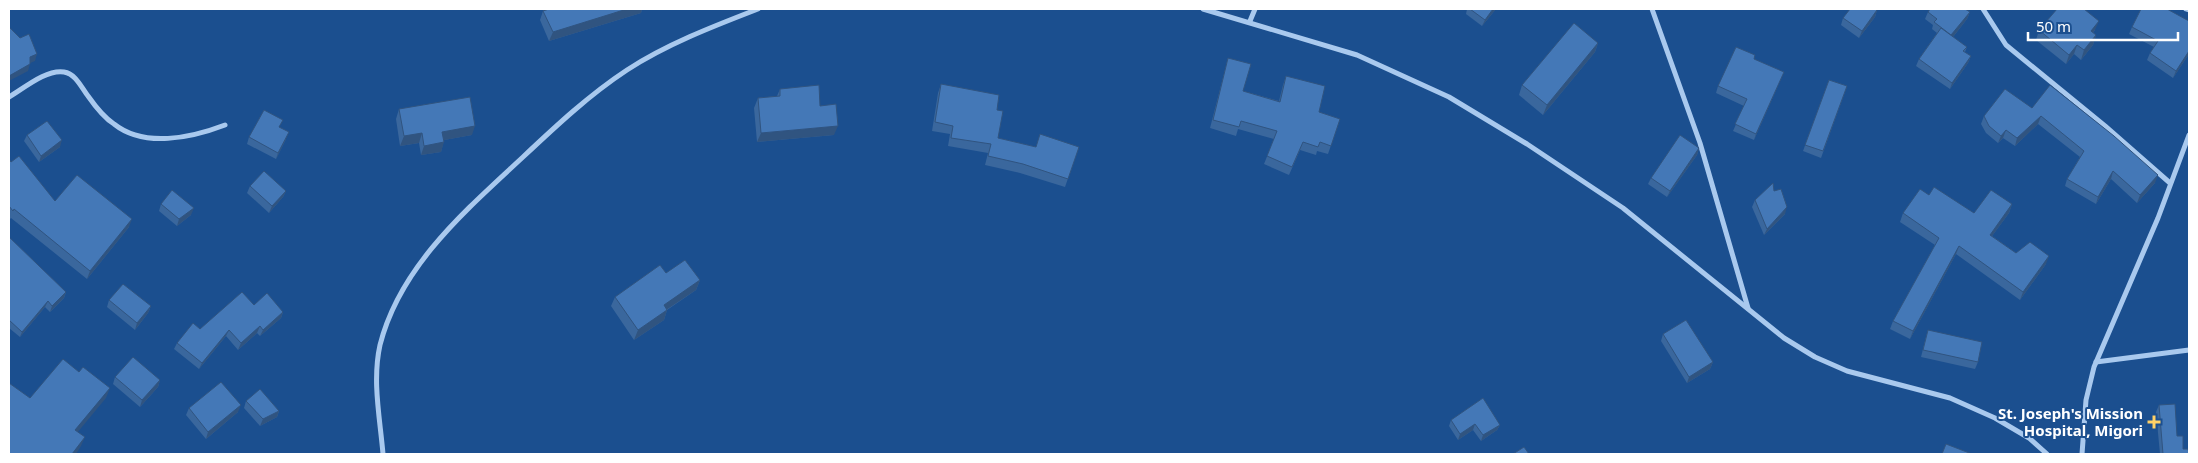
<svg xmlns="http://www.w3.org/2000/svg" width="2198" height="463" viewBox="0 0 2198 463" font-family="'Noto Sans',sans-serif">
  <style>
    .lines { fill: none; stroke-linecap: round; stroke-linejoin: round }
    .minor { stroke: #a9c9ee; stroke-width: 5 }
    .wall { fill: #3a679d }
    .shaded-wall { fill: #305480 }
    .building { fill: #4478b7; stroke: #305480 }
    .poi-dot { fill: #ffd166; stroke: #1b4f8f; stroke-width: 2 }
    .labels { text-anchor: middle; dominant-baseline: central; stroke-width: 4; stroke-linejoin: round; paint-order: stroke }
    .poi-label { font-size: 15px; font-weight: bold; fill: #fff; stroke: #1b4f8f; text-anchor: end }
  </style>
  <rect width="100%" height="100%" fill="#1b4f8f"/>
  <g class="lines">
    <!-- minor -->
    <g class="minor">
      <polyline points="1203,9 1357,55 1449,97 1527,144 1623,208 1784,338 1815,357 1847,371 1950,398 1995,418 2029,438 2047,454"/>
      <polyline points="1652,9 1700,143 1748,308"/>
      <polyline points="1983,9 2006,45 2105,126 2170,183"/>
      <polyline points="2186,9 2189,10"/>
      <polyline points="1250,21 1255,9"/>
      <path d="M 9,97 C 23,89 46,69 64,72 C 76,74 81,87 88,96 C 95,106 103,117 114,124 C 144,148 191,138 225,125"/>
      <polyline points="2096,362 2189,350"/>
      <path d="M 383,454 C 380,418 372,381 380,345 C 400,266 466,210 523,157 C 556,126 589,95 627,70 C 667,44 714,26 758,9"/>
      <polyline points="2082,454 2086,400 2094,367 2158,218 2189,135"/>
    </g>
  </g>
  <!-- wall -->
  <g class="wall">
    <polygon points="549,9 642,9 641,13 549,41 540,20 543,11"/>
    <polygon points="1467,9 1496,9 1482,26 1466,14"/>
    <polygon points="1877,10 1875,17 1859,38 1841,25 1843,18"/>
    <polygon points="1928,12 1970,12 1967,19 1953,37 1967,47 1965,52 1971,56 1968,63 1950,89 1916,66 1919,59 1937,33 1932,29 1933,25 1925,19"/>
    <polygon points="2189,21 2189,54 2173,78 2147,60 2150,53 2154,47 2129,34 2132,27"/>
    <polygon points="2039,30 2095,30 2093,33 2096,35 2093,45 2081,60 2074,54 2066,64 2036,40"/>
    <polygon points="1598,43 1595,52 1543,115 1519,95 1522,85"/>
    <polygon points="1228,58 1243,91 1279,101 1283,85 1286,76 1319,112 1340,119 1328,154 1317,151 1316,155 1300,150 1289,175 1264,164 1274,139 1238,129 1236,136 1210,128 1226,66"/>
    <polygon points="1754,59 1784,72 1754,140 1733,131 1744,106 1716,93 1718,86"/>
    <polygon points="1829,80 1847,86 1821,158 1803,151"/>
    <polygon points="941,84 997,110 998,138 1036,147 1079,147 1065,187 1020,173 985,165 988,153 948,146 950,134 932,131 938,93"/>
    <polygon points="780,89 820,106 834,135 757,142 754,108 758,98 777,96"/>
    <polygon points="2032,108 2155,183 2137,203 2111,179 2096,204 2065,186 2067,179 2080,157 2038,124 2015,146 2003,138 1998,143 1986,133 1981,124 1984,116"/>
    <polygon points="399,109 472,135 444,140 441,152 421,155 419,143 400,146 396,119"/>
    <polygon points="280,128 286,139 276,159 247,144 249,137"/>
    <polygon points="27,135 60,147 39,162 24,141"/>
    <polygon points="1699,148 1697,155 1667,197 1648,184 1651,178"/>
    <polygon points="9,159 11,162 55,201 129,227 87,279 11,218 10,219 9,218"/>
    <polygon points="250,186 286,191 283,197 269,213 247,193"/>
    <polygon points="1774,191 1785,214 1764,235 1752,207 1755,200"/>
    <polygon points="1929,195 1974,213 2012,204 2009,213 1992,236 2016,253 2046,264 2020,300 1956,254 1910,339 1890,329 1893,321 1935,245 1900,222 1903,213"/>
    <polygon points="161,204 191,215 177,226 159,211"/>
    <polygon points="9,237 66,292 64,298 50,312 45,307 20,337 9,328"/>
    <polygon points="666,273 700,280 696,290 667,310 664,320 634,340 611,306 615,297"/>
    <polygon points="109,300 151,306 148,313 135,330 107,307"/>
    <polygon points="254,305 283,312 281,318 260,336 257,333 238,350 226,336 199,369 174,349 177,343 200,329"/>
    <polygon points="1928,330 1978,362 1975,369 1921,357 1926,337"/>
    <polygon points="1663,334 1713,362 1710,369 1687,383 1661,341"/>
    <polygon points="115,377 160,380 158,387 140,407 113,384"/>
    <polygon points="246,401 279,411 277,417 260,426 244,408"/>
    <polygon points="2159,405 2183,449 2189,454 2160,454 2156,412"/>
    <polygon points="189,408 238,412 206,439 186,415"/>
    <polygon points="1451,420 1500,425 1497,430 1481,441 1473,430 1458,440 1449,426"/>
  </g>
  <!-- shaded-wall -->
  <g class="shaded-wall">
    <polygon points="627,9 642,9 641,13 549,41 553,32"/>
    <polygon points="1493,9 1496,9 1482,26 1485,20"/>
    <polygon points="1877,10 1875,17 1859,38 1862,31"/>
    <polygon points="1970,12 1967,19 1949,42 1951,35"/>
    <polygon points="2099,21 2095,30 2087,40 2091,31"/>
    <polygon points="2096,35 2093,45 2081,60 2084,50"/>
    <polygon points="1598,43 1595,52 1543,115 1547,105"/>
    <polygon points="2077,45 2074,54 2066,64 2069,55"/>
    <polygon points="2189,51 2189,54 2173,78 2176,71"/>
    <polygon points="37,54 35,61 28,64 30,57"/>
    <polygon points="1971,56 1968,63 1950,89 1952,83"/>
    <polygon points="30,64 28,71 9,81 9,76"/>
    <polygon points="1784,72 1781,79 1754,140 1756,134"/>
    <polygon points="2041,116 2038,124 2015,146 2017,138"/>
    <polygon points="475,126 472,135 439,141 442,132"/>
    <polygon points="838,126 834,135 757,142 761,133"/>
    <polygon points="2006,130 2003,138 1998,143 2001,136"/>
    <polygon points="289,132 286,139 276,159 278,153"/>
    <polygon points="422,133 419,143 400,146 404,136"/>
    <polygon points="62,140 60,147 39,162 41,156"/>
    <polygon points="444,142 441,152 421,155 424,146"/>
    <polygon points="1699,148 1697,155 1667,197 1670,191"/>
    <polygon points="2113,171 2111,179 2096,204 2098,197"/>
    <polygon points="2158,175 2155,183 2137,203 2140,195"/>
    <polygon points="286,191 283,197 269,213 272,206"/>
    <polygon points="2012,204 2009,213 1987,243 1990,235"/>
    <polygon points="1787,207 1785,214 1764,235 1767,229"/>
    <polygon points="194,208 191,215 177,226 179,219"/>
    <polygon points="132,219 129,227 87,279 90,271"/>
    <polygon points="1959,246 1956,254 1910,339 1913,331"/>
    <polygon points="2049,256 2046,264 2020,300 2023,292"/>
    <polygon points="700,280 696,290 660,314 664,305"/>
    <polygon points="66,292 64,298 50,312 52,306"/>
    <polygon points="48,301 45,307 20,337 22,332"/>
    <polygon points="151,306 148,313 135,330 137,323"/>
    <polygon points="667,310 664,320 634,340 638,330"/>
    <polygon points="283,312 281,318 260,336 263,330"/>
    <polygon points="260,326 257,333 238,350 241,343"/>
    <polygon points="229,330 226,336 199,369 202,363"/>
    <polygon points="1713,362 1710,369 1687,383 1689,377"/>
    <polygon points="160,380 158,387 140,407 142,400"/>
    <polygon points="110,388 106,398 72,439 75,430"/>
    <polygon points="241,405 238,412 206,439 208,432"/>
    <polygon points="279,411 277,417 260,426 263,419"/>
    <polygon points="1475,424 1473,430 1458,440 1460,434"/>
    <polygon points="1500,425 1497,430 1481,441 1483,435"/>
    <polygon points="85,437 81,446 76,454 72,454"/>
  </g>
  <!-- building -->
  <g class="building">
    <polygon points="549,9 627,9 553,32 543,11"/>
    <polygon points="1470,9 1493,9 1485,20"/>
    <polygon points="1850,9 1875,9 1877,10 1862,31 1843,18"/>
    <polygon points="1930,9 1965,9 1970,12 1951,35 1934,22 1937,19 1928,12"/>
    <polygon points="2057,9 2084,9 2099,21 2091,31 2096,35 2084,50 2077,45 2069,55 2039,30"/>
    <polygon points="2141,9 2167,9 2189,21 2189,51 2176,71 2150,53 2158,41 2132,27"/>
    <polygon points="1574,23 1598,43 1547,105 1522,85"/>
    <polygon points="9,27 20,38 29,34 37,54 30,57 30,64 9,76"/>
    <polygon points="1941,28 1967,47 1963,51 1971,56 1952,83 1919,59"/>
    <polygon points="1736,47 1755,55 1754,59 1784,72 1756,134 1735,124 1747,99 1718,86"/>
    <polygon points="1228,58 1251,64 1243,91 1280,102 1286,76 1325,86 1319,112 1340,119 1331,146 1320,142 1318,147 1303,142 1292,167 1267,156 1277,131 1241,121 1239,127 1213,120"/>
    <polygon points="1829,80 1847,86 1823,151 1805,145"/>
    <polygon points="941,84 999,95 997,110 1003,111 998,138 1036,147 1040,134 1079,147 1068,179 1023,164 988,156 991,144 951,138 953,126 935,122"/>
    <polygon points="819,85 820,106 836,104 838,126 761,133 758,98 780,96 780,89"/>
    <polygon points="2050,85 2114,136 2158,175 2140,195 2113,171 2098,197 2067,179 2084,151 2041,116 2017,138 2006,130 2001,136 1989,126 1984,116 2005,89 2032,108"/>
    <polygon points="470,97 475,126 442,132 444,142 424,146 422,133 404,136 399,109"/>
    <polygon points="264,110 283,120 279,127 289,132 278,153 249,137"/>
    <polygon points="47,121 62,140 41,156 27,135"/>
    <polygon points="1680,135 1699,148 1670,191 1651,178"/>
    <polygon points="19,156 55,201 77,175 132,219 90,271 14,209 13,211 9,206 9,159 11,162"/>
    <polygon points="264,171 286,191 272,206 250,186"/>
    <polygon points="1773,183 1774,191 1781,189 1787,207 1767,229 1755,200"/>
    <polygon points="1934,187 1974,213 1991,190 2012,204 1990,235 2016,253 2030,242 2049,256 2023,292 1959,246 1913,331 1893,321 1939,238 1903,213 1920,189 1929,195"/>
    <polygon points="172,190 194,208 179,219 161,204"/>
    <polygon points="9,237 66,292 52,306 48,301 22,332 9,320"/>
    <polygon points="685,260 700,280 664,305 667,310 638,330 615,297 660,265 666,273"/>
    <polygon points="123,284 151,306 137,323 109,300"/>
    <polygon points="242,292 254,305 267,293 283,312 263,330 260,326 241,343 229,330 202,363 177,343 193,323 200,329"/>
    <polygon points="1686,320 1713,362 1689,377 1663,334"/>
    <polygon points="1928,330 1982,342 1978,362 1923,350"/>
    <polygon points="133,357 160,380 142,400 115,377"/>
    <polygon points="63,359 79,372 83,367 110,388 75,430 85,437 72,454 9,454 9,383 30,398"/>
    <polygon points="221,382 241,405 208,432 189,408"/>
    <polygon points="260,389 279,411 263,419 246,401"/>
    <polygon points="1483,398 1500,425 1483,435 1475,424 1460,434 1451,420"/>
    <polygon points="2175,404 2177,436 2183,436 2183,449 2188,449 2189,454 2163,454 2159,405"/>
    <polygon points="1946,444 1972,454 1942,454"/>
    <polygon points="1524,447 1529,454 1513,454"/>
  </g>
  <!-- markers -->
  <path class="poi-dot" d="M2151.5 414.5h5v5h5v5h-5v5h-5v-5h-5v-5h5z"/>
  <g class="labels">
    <!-- poi labels -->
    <g class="poi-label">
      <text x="2143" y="413">St. Joseph's Mission<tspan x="2143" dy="17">Hospital, Migori</tspan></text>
    </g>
  </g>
  <!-- border -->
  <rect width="2198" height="463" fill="none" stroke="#ffffff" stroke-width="20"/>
  <!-- scale -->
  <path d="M2028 32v8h150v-8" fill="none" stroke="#ffffff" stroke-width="2.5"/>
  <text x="2036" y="32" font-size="15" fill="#ffffff" stroke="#1b4f8f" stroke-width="4" paint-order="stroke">50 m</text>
</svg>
